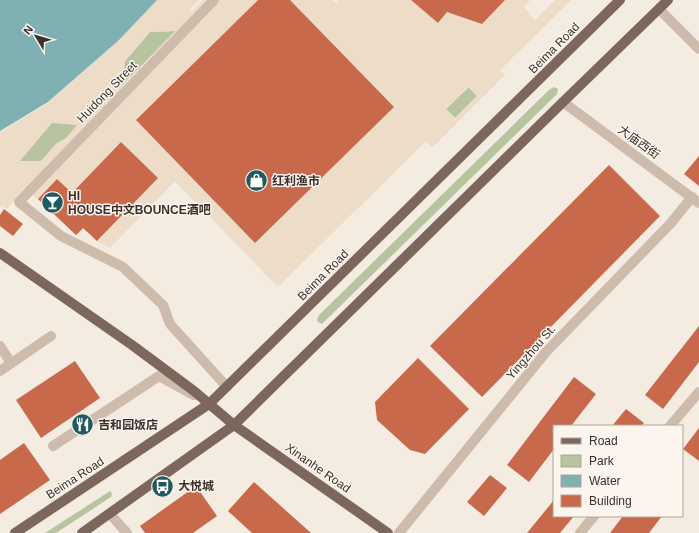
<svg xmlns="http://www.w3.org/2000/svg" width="699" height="533" viewBox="0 0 699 533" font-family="Arial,'Noto Sans SC',sans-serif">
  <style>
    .green { fill: #b8c4a0 }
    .plaza { fill: #ecdcc8; fill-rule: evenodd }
    .water { fill: #7fb0b2 }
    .building { fill: #c8694b }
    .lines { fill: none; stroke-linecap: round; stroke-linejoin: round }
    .minor { stroke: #cdbbac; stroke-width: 10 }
    .major { stroke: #7d675c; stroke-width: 10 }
    .labels { text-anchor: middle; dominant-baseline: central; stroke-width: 3; stroke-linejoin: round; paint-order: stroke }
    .street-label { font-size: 12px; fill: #3b302b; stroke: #fbf5ee }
    .poi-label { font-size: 12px; font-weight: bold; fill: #3b302b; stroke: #fbf5ee; text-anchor: start }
  </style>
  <rect width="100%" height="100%" fill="#f4ebe1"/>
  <!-- green -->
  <g class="green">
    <polygon points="176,31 121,86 125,61 150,32"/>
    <polygon points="469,87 477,96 455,118 446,109"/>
    <polygon points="554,87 558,89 557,94 322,324 318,322 317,320 319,315 549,90"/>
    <polygon points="52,122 78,125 66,138 56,144 41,161 19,161"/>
    <polygon points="110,491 112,494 111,497 56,533 45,533"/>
  </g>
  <!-- plaza -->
  <path class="plaza" d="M 157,0 L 199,0 L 190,9 L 189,11 L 191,12 L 203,0 L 258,0 L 136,120 L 255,242 L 394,107 L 290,0 L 332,0 L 337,4 L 339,0 L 411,0 L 438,23 L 447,12 L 482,24 L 505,0 L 530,0 L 524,7 L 535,20 L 555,0 L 571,0 L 500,70 L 505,75 L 432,148 L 426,141 L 278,287 L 175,181 L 110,248 L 97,241 L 84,229 L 77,236 L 38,200 L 24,188 L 7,209 L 2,205 L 0,208 L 0,132 L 47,104 L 119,40 ZM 175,31 L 122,86 L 125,61 L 150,32 ZM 468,87 L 477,96 L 455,118 L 446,109 ZM 52,123 L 77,125 L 66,138 L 56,144 L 41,161 L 20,161 ZM 121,142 L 158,178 L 98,241 L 83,228 L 76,235 L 38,199 L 57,179 L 72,193 Z"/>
  <!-- water -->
  <polygon class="water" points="0,0 157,0 119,40 48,102 0,131"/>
  <!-- building -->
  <g class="building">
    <polygon points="258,0 290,0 394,107 255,243 136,120"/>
    <polygon points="411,0 505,0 482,24 447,12 438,23"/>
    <polygon points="121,142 158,178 97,241 83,228 76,235 38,199 57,179 72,193"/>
    <polygon points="699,156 699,186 684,174"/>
    <polygon points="609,165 660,216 482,397 430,346"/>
    <polygon points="4,209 23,224 13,236 0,226 0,215"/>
    <polygon points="699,326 699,362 663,409 645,395"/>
    <polygon points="418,358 469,409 425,454 410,450 377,420 375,402"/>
    <polygon points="75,361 100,398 41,438 16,400"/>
    <polygon points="574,377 596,394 571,426 554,426 554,449 529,482 507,465"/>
    <polygon points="626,409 644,423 641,426 612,426"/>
    <polygon points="699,428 699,461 683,449"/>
    <polygon points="24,443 50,480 0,514 0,460"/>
    <polygon points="490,475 507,488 484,516 467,502"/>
    <polygon points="254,482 311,533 252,533 228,511"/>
    <polygon points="196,486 217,516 193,533 145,533 140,526"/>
    <polygon points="554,500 554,516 574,516 560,533 527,533"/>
    <polygon points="623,516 662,516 649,533 610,533"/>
  </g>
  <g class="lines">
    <!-- minor -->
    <g class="minor">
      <polyline points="214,0 19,202 61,236 123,267 163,305 170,324 227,387"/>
      <polyline points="659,9 699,49"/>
      <polyline points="563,102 699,203"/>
      <polyline points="0,346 11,363"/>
      <polyline points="0,371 51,336"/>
      <polyline points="670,426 699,392"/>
      <polyline points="53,446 159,376 194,395"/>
      <polyline points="110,514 127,533"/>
      <polyline points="399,533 546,352 671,223 692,197"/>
      <polyline points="580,533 594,516"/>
    </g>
    <!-- major -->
    <g class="major">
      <polyline points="0,253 132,345 194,391 234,425 388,533"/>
      <polyline points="15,533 209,404 620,0"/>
      <polyline points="82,533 234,425 563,102 668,0"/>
    </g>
  </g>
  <!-- icons -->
  <defs>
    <symbol id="shop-disc" viewBox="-11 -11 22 22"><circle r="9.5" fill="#1f5a5e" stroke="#fbf5ee"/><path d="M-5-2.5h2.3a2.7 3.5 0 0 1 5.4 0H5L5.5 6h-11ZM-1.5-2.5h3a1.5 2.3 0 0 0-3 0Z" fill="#fff"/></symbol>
    <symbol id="bar-disc" viewBox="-11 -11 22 22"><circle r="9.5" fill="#1f5a5e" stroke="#fbf5ee"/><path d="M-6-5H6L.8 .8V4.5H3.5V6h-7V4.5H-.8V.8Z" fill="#fff"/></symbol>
    <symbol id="restaurant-disc" viewBox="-11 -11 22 22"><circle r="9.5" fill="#1f5a5e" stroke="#fbf5ee"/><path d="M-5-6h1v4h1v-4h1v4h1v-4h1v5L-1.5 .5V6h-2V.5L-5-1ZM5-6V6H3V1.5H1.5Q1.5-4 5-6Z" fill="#fff"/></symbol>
    <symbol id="bus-disc" viewBox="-11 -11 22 22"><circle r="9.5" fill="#1f5a5e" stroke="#fbf5ee"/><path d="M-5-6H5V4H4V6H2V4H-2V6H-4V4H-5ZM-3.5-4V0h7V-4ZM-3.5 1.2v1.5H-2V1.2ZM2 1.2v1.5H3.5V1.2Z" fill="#fff"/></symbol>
  </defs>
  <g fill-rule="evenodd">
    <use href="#shop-disc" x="244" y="168" width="25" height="25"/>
    <use href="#bar-disc" x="40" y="190" width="25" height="25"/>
    <use href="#restaurant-disc" x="70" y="412" width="25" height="25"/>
    <use href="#bus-disc" x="150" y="474" width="25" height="25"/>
  </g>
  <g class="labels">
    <!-- street labels -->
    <g class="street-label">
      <text transform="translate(554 48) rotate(-45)">Beima Road</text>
      <text transform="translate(107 92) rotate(-46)">Huidong Street</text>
      <text transform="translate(639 142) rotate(36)">大庙西街</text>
      <text transform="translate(323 275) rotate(-45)">Beima Road</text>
      <text transform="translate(531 352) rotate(-49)">Yingzhou St.</text>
      <text transform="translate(318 468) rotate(35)">Xinanhe Road</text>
      <text transform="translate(75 478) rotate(-33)">Beima Road</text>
    </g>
    <!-- poi labels -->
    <g class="poi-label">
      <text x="272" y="181">红利渔市</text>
      <text x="68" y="196">HI<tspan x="68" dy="14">HOUSE中文BOUNCE酒吧</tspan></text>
      <text x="98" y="425">吉和园饭店</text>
      <text x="178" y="486">大悦城</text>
    </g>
  </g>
  <!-- legend -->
  <rect x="553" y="425" width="130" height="92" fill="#fbf5ee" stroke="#aea6a0"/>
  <rect x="561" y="438" width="20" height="6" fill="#7d675c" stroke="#aea6a0"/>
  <text x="589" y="445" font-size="12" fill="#3b302b">Road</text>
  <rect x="561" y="455" width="20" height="12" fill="#b8c4a0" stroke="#aea6a0"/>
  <text x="589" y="465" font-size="12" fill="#3b302b">Park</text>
  <rect x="561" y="475" width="20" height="12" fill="#7fb0b2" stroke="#aea6a0"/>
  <text x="589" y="485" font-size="12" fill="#3b302b">Water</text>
  <rect x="561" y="495" width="20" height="12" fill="#c8694b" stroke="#aea6a0"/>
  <text x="589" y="505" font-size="12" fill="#3b302b">Building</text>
  <!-- north arrow -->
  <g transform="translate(36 36) rotate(308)" stroke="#fbf5ee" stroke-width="3" paint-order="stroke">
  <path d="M0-3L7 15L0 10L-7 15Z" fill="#3b302b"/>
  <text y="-6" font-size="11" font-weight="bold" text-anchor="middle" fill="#3b302b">N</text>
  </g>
</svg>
